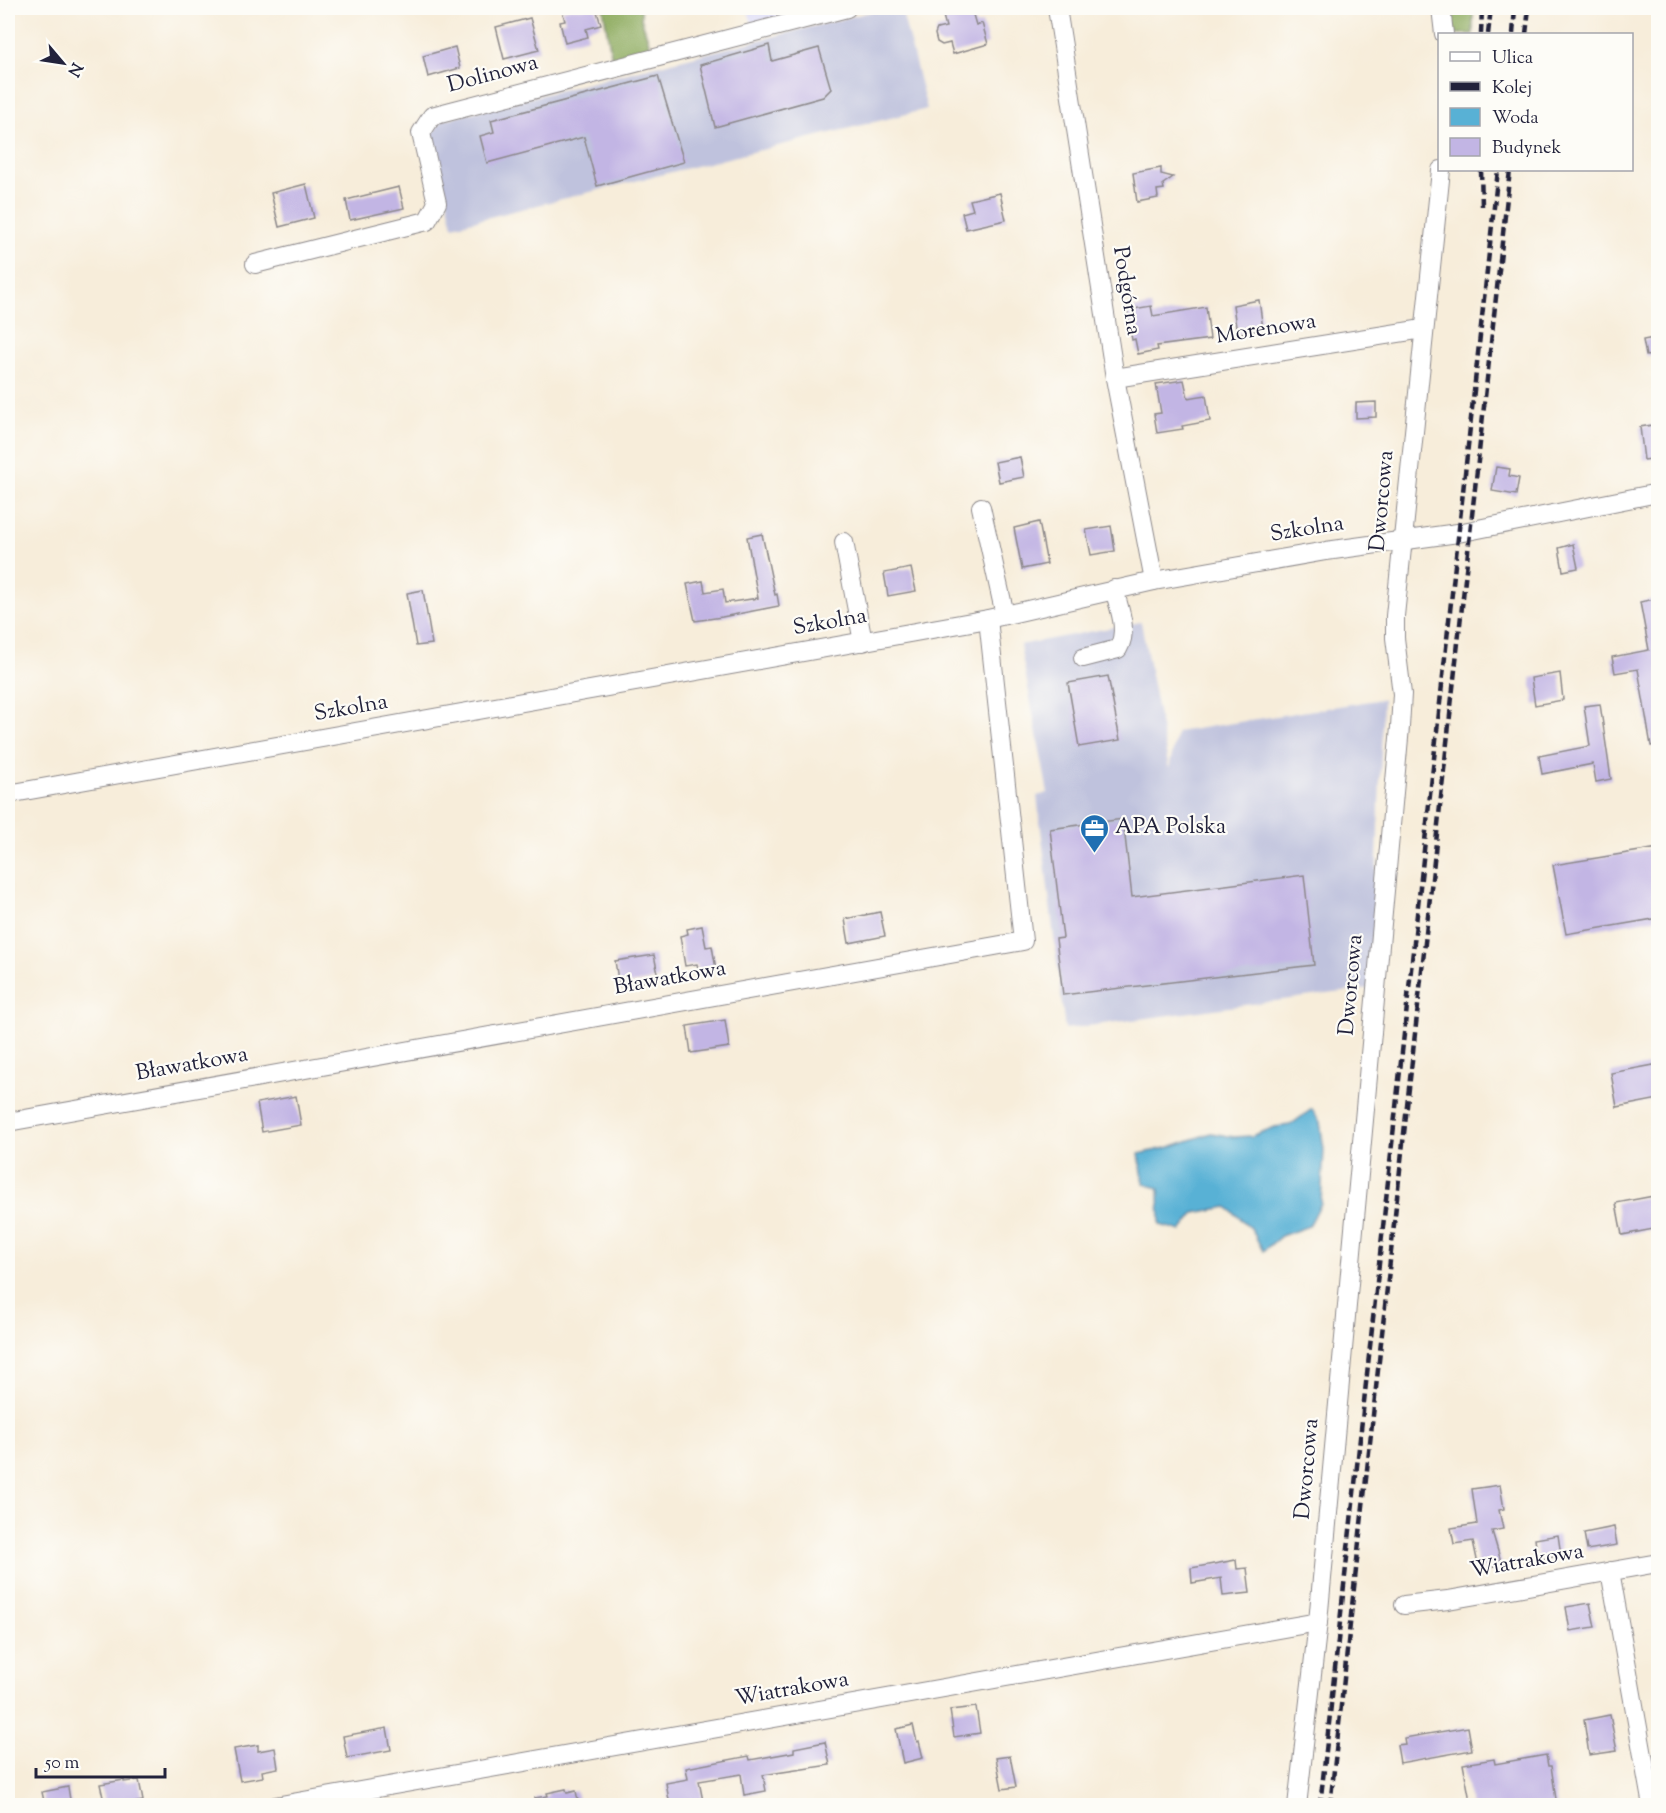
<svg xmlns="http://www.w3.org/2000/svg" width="1666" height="1813" viewBox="0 0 1666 1813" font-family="'Sorts Mill Goudy',serif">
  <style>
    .built { fill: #d8d7f8 }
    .industrial { fill: #bfc2dd }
    .forest { fill: #8caa5d; stroke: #57664c; stroke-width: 1.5 }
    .water { fill: #58b1d5; stroke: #3d6a88; stroke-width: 1.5 }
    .building { fill: #c2b5e4 }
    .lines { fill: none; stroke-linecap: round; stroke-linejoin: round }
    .minor-casing { stroke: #8c888a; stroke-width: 20 }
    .minor { stroke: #fff; stroke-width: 18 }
    .rail { stroke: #22223b; stroke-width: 4.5; stroke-dasharray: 9 4.5; stroke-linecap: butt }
    .labels { text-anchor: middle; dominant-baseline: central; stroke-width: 4.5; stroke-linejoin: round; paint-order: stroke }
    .street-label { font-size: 22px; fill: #22223b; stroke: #fdfcf7 }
    .poi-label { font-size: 22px; fill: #22223b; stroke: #fdfcf7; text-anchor: start }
  </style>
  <rect width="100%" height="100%" fill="#fdfcf7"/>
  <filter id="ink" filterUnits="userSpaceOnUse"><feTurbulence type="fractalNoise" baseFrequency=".0167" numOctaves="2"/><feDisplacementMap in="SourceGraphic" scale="12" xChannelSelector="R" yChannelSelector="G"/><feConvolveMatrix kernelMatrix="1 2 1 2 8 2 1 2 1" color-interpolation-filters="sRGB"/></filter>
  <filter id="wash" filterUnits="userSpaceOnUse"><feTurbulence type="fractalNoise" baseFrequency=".008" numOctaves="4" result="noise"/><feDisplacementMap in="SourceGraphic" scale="24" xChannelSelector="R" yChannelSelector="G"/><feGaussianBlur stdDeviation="1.35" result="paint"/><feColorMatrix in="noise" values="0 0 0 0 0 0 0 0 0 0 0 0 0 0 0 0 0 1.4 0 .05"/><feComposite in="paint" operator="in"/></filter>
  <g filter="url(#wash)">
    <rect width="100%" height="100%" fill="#f7edda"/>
    <!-- built -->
    <polygon class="built" points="747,8 811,8 752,23"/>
    <!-- industrial -->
    <g class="industrial">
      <polygon points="886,8 901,8 927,109 453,226 432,133 443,120"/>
      <polygon points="1141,622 1169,769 1177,732 1383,699 1372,988 1065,1029 1037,796 1048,793 1020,645"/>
    </g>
    <!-- forest -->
    <g class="forest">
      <polygon points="603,8 641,8 641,18 653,55 613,65"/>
      <polygon points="1443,8 1473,8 1473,34 1445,34"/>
    </g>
    <!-- water -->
    <polygon class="water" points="1312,1109 1320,1122 1324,1150 1321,1203 1309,1226 1281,1236 1263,1251 1251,1228 1227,1207 1195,1213 1181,1231 1160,1225 1159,1188 1144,1184 1139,1154 1170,1147 1211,1133 1234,1137 1252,1136 1275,1127 1290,1125"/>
    <g id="blocks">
      <!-- building -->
      <g class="building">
        <polygon points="570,8 596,8 601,25 586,29 588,37 565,43 560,22 565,21 562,10"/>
        <polygon points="941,8 971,8 976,25 982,23 988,44 953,54 950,43 942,45 937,42 935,34 937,29 946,27"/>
        <polygon points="530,18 539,50 504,59 496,27"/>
        <polygon points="769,45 772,61 819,48 831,89 823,97 715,127 700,65"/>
        <polygon points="455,47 460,68 428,77 423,56"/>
        <polygon points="658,76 684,162 597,186 584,137 487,163 480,136 494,132 491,120"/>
        <polygon points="1161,168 1161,174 1173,177 1163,184 1164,189 1157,190 1158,198 1137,202 1133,173"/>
        <polygon points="306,184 314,218 279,227 271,193"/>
        <polygon points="399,187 404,208 350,220 346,200"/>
        <polygon points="1000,193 1006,220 966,229 962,213 973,210 970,200"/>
        <polygon points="1259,300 1263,329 1237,334 1233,305"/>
        <polygon points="1151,306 1153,316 1206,307 1210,339 1157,346 1158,350 1138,354 1135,339 1132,340 1127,310"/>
        <polygon points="1659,337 1659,354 1646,356 1643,340"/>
        <polygon points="1184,380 1188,398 1206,395 1210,421 1182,426 1183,429 1157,433 1154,414 1161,413 1156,384"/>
        <polygon points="1376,402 1376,417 1356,418 1356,403"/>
        <polygon points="1659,424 1659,458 1644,460 1640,427"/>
        <polygon points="1020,457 1024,477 999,482 995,462"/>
        <polygon points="1496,467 1510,469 1509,476 1519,478 1516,495 1492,491"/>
        <polygon points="1039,522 1047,564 1022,569 1014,528"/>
        <polygon points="1111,526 1115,551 1091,555 1086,530"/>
        <polygon points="762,534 775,595 777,594 779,606 722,617 695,621 687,584 703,581 705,592 723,589 725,603 758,598 747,537"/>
        <polygon points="1573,544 1578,568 1563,571 1559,548"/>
        <polygon points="911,568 916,591 888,596 884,573"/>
        <polygon points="423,590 432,644 416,646 407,593"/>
        <polygon points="1659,598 1659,745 1651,746 1638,669 1615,673 1612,657 1649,650 1640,602"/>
        <polygon points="1560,673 1563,700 1535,705 1531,678"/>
        <polygon points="1108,676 1120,740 1079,747 1068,683"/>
        <polygon points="1600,704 1611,779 1596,782 1593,764 1542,774 1539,756 1590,746 1584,706"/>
        <polygon points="1123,819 1132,897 1304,875 1314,965 1063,995 1056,939 1063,938 1050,829"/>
        <polygon points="1659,848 1659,918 1566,934 1553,865"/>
        <polygon points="880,912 885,936 849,943 845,919"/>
        <polygon points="702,926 706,947 712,946 716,969 699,972 697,964 685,966 680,936 688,934 687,929"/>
        <polygon points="654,955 659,979 619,986 615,961"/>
        <polygon points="725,1020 729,1047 691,1053 687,1026"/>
        <polygon points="1659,1064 1659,1099 1617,1107 1611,1073"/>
        <polygon points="296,1096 301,1125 262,1132 257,1103"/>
        <polygon points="1659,1195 1659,1228 1622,1235 1616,1203"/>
        <polygon points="1500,1485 1504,1509 1499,1510 1503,1529 1492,1531 1502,1565 1479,1569 1473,1541 1454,1544 1451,1528 1477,1524 1472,1489"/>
        <polygon points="1614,1527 1617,1545 1587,1550 1584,1533"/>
        <polygon points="1558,1535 1561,1555 1538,1560 1535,1539"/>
        <polygon points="1236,1560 1237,1569 1247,1568 1250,1593 1223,1596 1221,1578 1192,1583 1191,1568"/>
        <polygon points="1590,1603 1595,1627 1570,1631 1566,1607"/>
        <polygon points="976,1707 980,1733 954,1737 950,1710"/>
        <polygon points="1610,1715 1617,1751 1589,1755 1584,1720"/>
        <polygon points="913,1725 917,1742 919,1741 923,1758 903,1763 896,1729"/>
        <polygon points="1468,1727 1472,1750 1400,1763 1397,1745 1405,1744 1404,1738"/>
        <polygon points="387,1728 391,1750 347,1758 343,1736"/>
        <polygon points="825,1742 830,1765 763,1775 766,1791 744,1795 741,1774 699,1781 704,1806 670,1806 666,1783 688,1779 686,1768 749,1756 750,1760 794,1752 794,1748"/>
        <polygon points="258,1745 258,1751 275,1748 278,1768 262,1771 263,1777 240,1781 234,1749"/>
        <polygon points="1546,1755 1548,1766 1551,1766 1557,1806 1471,1806 1463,1764 1494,1759 1495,1764"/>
        <polygon points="1010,1756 1016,1787 1002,1789 996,1758"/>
        <polygon points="124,1780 124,1782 139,1780 143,1801 128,1804 129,1806 105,1806 100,1784"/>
        <polygon points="68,1787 71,1806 45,1806 42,1792"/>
        <polygon points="566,1789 567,1793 576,1791 579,1806 535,1806 535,1798 548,1796 547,1793"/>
      </g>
    </g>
  </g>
  <g filter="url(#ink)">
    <use href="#blocks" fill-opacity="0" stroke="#8c888a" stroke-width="1.5"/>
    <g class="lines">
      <defs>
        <g id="minor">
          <polyline points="1057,8 1115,378 1154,581"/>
          <polyline points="1441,8 1444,34"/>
          <polyline points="255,264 427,221 437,203 421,133 432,116 847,8"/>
          <polyline points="1115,378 1423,329"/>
          <polyline points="981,507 1005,615"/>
          <polyline points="844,542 863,642"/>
          <path d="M 1083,658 L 1118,649 C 1129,630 1119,609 1114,589"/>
          <polyline points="8,794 988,619 1154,581 1326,551 1458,533 1658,493"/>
          <polyline points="8,1122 1023,941 988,619"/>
          <polyline points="1610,1571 1652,1806"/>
          <polyline points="1404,1605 1448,1600 1658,1563"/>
          <polyline points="275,1806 1318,1622"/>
          <polyline points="1297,1806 1318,1622 1400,727 1402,694 1395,638 1395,616 1441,170"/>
        </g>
      </defs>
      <!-- minor casing -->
      <use href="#minor" class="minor-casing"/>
      <!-- minor -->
      <use href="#minor" class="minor"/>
      <!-- rail -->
      <g class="rail">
        <polyline points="1481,34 1482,8"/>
        <polyline points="1488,34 1491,8"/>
        <polyline points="1513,34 1515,8"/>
        <polyline points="1526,34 1529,8"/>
        <polyline points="1481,170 1482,206"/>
        <polyline points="1320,1806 1498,170"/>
        <polyline points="1330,1806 1510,170"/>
      </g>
    </g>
  </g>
  <!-- icons -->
  <defs>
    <symbol id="office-pin" viewBox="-11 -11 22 30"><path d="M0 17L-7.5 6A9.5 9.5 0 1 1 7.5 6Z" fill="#1f6fb2" stroke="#fdfcf7"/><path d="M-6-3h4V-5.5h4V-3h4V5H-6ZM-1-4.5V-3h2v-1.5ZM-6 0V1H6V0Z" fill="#fff"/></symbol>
  </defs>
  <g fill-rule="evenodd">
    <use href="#office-pin" x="1078" y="812" width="33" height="45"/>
  </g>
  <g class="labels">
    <!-- street labels -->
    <g class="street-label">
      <text transform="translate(493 75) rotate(-15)">Dolinowa</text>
      <text transform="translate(1126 291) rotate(81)">Podgórna</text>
      <text transform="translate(1266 330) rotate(-9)">Morenowa</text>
      <text transform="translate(1383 501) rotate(-85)">Dworcowa</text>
      <text transform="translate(1307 530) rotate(-9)">Szkolna</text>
      <text transform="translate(830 623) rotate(-10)">Szkolna</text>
      <text transform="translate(351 709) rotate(-10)">Szkolna</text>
      <text transform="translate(670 979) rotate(-10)">Bławatkowa</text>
      <text transform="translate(1352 985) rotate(-85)">Dworcowa</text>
      <text transform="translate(192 1065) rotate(-10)">Bławatkowa</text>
      <text transform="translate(1308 1469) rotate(-85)">Dworcowa</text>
      <text transform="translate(1527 1562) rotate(-10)">Wiatrakowa</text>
      <text transform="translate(792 1690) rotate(-10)">Wiatrakowa</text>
    </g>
    <!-- poi labels -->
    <g class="poi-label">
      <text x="1115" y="828">APA Polska</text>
    </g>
  </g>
  <!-- margin -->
  <rect width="1666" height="1813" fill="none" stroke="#fdfcf7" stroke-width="30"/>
  <!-- legend -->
  <rect x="1438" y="33" width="195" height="138" fill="#fdfcf7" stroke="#a5a5ac" stroke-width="1.5"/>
  <rect x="1450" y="52" width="30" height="9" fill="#ffffff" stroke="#a5a5ac" stroke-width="1.5"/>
  <text x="1492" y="63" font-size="18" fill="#22223b">Ulica</text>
  <rect x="1450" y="82" width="30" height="9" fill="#22223b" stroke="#a5a5ac" stroke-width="1.5"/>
  <text x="1492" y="93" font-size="18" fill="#22223b">Kolej</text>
  <rect x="1450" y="108" width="30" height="18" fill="#58b1d5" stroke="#a5a5ac" stroke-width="1.5"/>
  <text x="1492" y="123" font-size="18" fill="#22223b">Woda</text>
  <rect x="1450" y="138" width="30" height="18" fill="#c2b5e4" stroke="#a5a5ac" stroke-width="1.5"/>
  <text x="1492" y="153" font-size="18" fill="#22223b">Budynek</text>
  <!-- north arrow -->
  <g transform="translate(63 63) rotate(119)" stroke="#fdfcf7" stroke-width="4.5" paint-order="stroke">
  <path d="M0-4.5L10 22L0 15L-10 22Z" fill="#22223b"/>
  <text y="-9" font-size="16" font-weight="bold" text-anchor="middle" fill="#22223b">N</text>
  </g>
  <!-- scale -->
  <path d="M36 1768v9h129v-9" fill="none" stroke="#22223b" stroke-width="3"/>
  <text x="45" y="1768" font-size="18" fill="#22223b" stroke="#fdfcf7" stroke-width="4.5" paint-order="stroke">50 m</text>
</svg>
